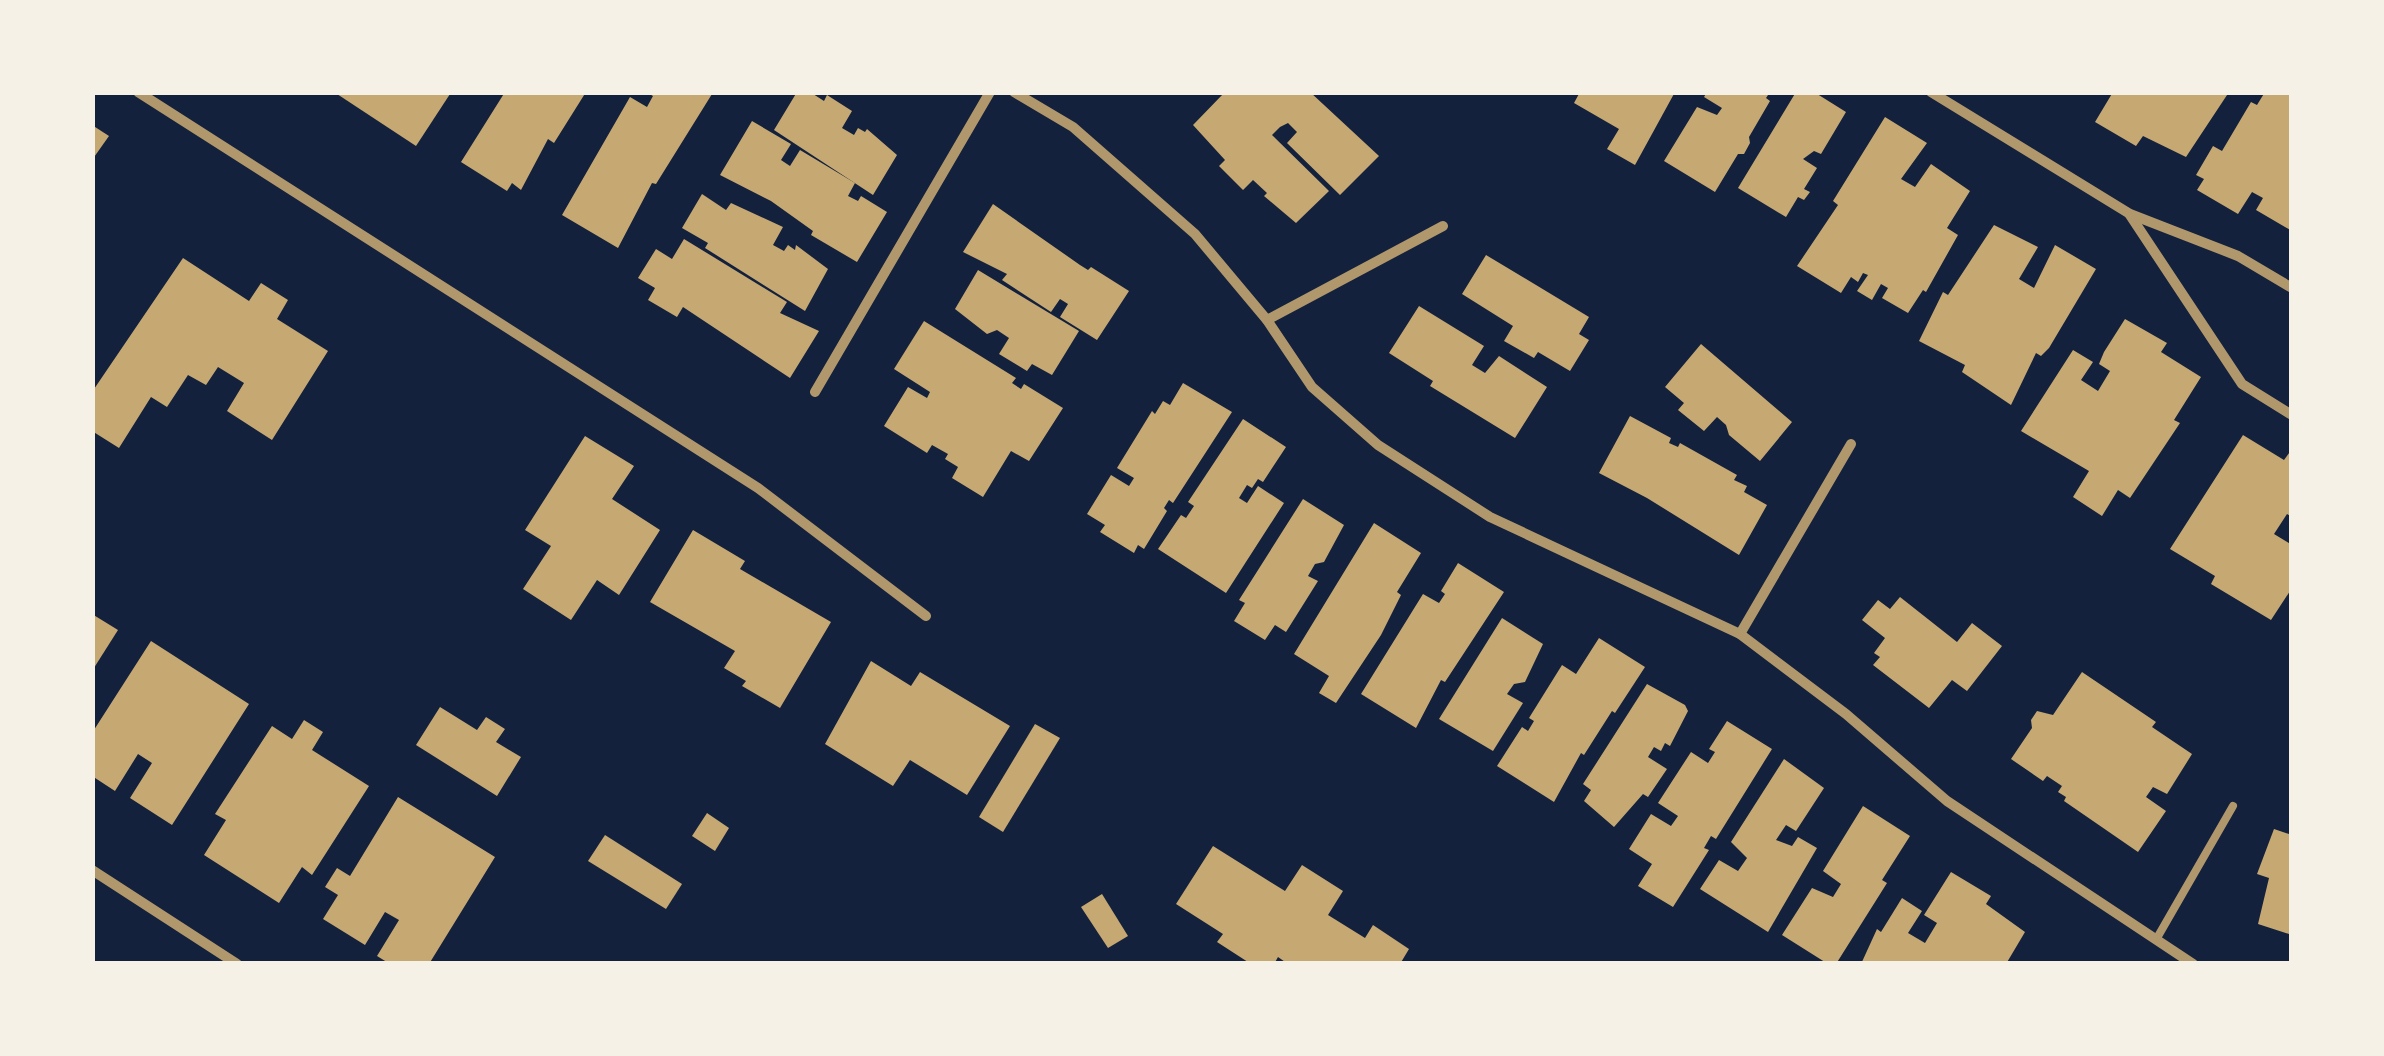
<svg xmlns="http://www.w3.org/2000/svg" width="2384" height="1056" viewBox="0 0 2384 1056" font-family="Literata,serif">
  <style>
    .building { fill: #c6a872 }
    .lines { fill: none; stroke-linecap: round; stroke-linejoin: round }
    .service { stroke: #b1986c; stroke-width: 8 }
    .minor { stroke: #b1986c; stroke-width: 10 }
  </style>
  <rect width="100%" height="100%" fill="#14213d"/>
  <!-- building -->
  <g class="building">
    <polygon points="334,92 447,92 450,94 416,146"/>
    <polygon points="505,92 586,92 554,143 548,139 521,190 512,183 507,191 461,162"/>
    <polygon points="646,92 712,94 656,184 652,183 618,248 562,215 630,97 647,107 653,96"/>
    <polygon points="797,92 810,92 824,101 827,95 852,111 842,128 854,135 858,128 865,132 867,129 897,155 873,195 774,130"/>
    <polygon points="1225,92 1310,92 1379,156 1340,195 1287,143 1297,132 1288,123 1280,127 1272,135 1329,191 1296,223 1264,196 1267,193 1253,180 1243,190 1219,166 1225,160 1193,125"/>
    <polygon points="1580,92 1675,92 1635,165 1607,149 1619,129 1574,103"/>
    <polygon points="1707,92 1770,92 1766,98 1770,101 1749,137 1750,143 1744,154 1738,154 1715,192 1664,161 1697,107 1717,115 1722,108 1704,97"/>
    <polygon points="1796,92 1814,92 1846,112 1821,154 1814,151 1803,159 1817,168 1804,189 1810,192 1804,200 1798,197 1786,217 1738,188"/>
    <polygon points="2113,92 2229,92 2186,157 2143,136 2136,146 2095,122"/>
    <polygon points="2265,92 2292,92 2292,231 2256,210 2263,198 2252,192 2238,214 2197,190 2204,179 2196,175 2213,146 2222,151 2251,102 2257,105"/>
    <polygon points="1885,117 1927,143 1901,179 1915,187 1931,164 1970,191 1947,228 1958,235 1926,292 1923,290 1908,313 1882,298 1888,288 1881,284 1872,300 1857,291 1868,275 1863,273 1858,282 1851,277 1841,293 1797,266 1838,205 1833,201"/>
    <polygon points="752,121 791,144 781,160 790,166 800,150 855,183 848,196 858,201 861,196 887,212 857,262 811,235 813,231 771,201 720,175"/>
    <polygon points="92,125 109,136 92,160"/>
    <polygon points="702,194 726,210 731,203 783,227 773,245 784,251 788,245 795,250 796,245 828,269 805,311 705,248 708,243 682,228"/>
    <polygon points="993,204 1080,265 1088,270 1091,267 1129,291 1097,340 1060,317 1068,304 1060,299 1051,312 1002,280 1007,274 963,252"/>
    <polygon points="1994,225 2038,247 2019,279 2034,288 2055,245 2096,269 2049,348 2041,356 2036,353 2011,405 1962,372 1965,365 1919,341 1943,292 1948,295"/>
    <polygon points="684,239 787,302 780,313 819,331 790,378 683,307 677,317 648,300 655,288 638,278 656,249 672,259"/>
    <polygon points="1486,255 1589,317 1579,334 1589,340 1570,371 1538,352 1534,358 1504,341 1513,326 1462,294"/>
    <polygon points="183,258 249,301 261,283 288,300 277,319 328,351 272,440 227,411 244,383 218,367 206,385 188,375 167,407 151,397 119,448 92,431 92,392"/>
    <polygon points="978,270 1079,331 1052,375 1032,364 1027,371 999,354 1009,338 997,330 987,334 955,309"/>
    <polygon points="1419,306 1484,346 1472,365 1485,373 1499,356 1547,387 1515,438 1430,386 1433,381 1389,353"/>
    <polygon points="2125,319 2167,343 2161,352 2201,377 2174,420 2180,423 2130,498 2118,490 2102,516 2073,497 2089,471 2021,431 2073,350 2093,362 2081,380 2098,391 2110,371 2099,364 2104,352"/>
    <polygon points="924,321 1016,378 1012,383 1021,389 1024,384 1063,408 1029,461 1011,451 983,497 952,478 958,467 945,459 948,454 932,445 927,453 884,426 908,387 927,398 930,392 894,369"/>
    <polygon points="1701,344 1792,422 1760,461 1729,435 1726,425 1717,417 1704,431 1678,410 1684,403 1665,387"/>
    <polygon points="1183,383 1232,412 1173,503 1169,500 1164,508 1167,511 1144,549 1138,545 1134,553 1100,532 1105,525 1087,514 1111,475 1129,486 1134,478 1117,468 1152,411 1155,414 1163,401 1170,405"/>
    <polygon points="1630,416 1671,438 1669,443 1678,447 1680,443 1737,475 1734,480 1747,486 1744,492 1767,505 1739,555 1647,498 1599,473"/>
    <polygon points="1243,419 1286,447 1263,482 1258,479 1252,488 1247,485 1239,498 1247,503 1258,486 1284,503 1226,593 1158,549 1181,515 1186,518 1194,506 1188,502"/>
    <polygon points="2243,435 2284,460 2292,449 2292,517 2287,514 2274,534 2292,545 2292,588 2271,620 2211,584 2215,576 2170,549"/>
    <polygon points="585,436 634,466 612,499 660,530 619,595 597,580 571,620 523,589 551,546 525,530"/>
    <polygon points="1303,499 1344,525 1324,562 1315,564 1308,576 1318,581 1286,632 1275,625 1265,640 1234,621 1245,603 1239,600"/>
    <polygon points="1374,523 1421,553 1397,592 1401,595 1381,635 1336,703 1319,693 1329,676 1294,654"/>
    <polygon points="693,530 745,561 740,569 831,622 780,708 742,686 746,681 724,668 735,651 650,602"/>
    <polygon points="1458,563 1504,592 1445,682 1441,680 1416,728 1361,694 1423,594 1439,603 1445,594 1441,591"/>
    <polygon points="1900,597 1957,642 1972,623 2002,646 1967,691 1952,680 1929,708 1873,665 1880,657 1874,653 1885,638 1862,620 1878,600 1890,609"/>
    <polygon points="92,614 118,630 92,671"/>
    <polygon points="1502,618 1543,644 1525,682 1514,684 1507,694 1523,703 1493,751 1439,719"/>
    <polygon points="1599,638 1645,667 1615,713 1612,711 1584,755 1581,753 1554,802 1497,766 1522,727 1528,731 1534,721 1529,718 1562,665 1576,674"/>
    <polygon points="151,641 249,704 172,825 130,798 152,763 138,754 115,791 92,776 92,733"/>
    <polygon points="871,661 911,686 920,672 1010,726 967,795 910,760 893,786 825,744"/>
    <polygon points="2082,672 2156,722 2152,727 2192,754 2167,794 2153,787 2146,797 2166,811 2138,852 2064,801 2066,797 2058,792 2062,786 2047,776 2043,781 2011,759 2032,728 2031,720 2037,711 2053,715"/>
    <polygon points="1647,684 1685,705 1688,711 1670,746 1665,743 1661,751 1654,747 1648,757 1667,769 1648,797 1643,794 1614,827 1584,801 1591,790 1583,784"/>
    <polygon points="440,707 477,730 486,717 505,729 496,742 521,757 497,796 416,745"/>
    <polygon points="304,720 323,732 312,750 369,786 312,875 302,867 279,903 204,855 226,820 215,814 272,726 292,739"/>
    <polygon points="1727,721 1772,749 1716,839 1711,836 1704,848 1709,850 1673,907 1638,886 1652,864 1629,849 1651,814 1671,826 1678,816 1658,803 1691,752 1708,763 1715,752 1709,749"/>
    <polygon points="1035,724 1060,738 1003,832 979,817"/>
    <polygon points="1784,759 1824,788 1796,831 1786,825 1776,840 1792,846 1798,837 1817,848 1768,932 1700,889 1719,860 1738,871 1747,858 1731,842"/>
    <polygon points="398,797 495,857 429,964 390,964 377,956 399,920 385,912 365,945 323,919 338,895 325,887 337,868 350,876"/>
    <polygon points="1863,806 1910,836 1882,880 1887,883 1836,964 1828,964 1782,935 1812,888 1833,897 1841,884 1823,871"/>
    <polygon points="707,813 729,828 715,851 692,836"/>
    <polygon points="2274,829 2292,835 2292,935 2258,924 2269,878 2257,874"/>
    <polygon points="605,835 682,884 666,909 588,861"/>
    <polygon points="1213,846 1285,891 1302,865 1343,891 1328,915 1365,938 1373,925 1409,949 1400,964 1288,964 1278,957 1274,964 1251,964 1217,942 1223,934 1176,904"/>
    <polygon points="1951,872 1991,896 1986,904 2025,932 2006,964 1861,964 1877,929 1881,932 1902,898 1922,911 1908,933 1925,943 1937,923 1924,915"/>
    <polygon points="1102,894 1128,936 1108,948 1081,907"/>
  </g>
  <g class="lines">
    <!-- service -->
    <polyline class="service" points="2157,938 2233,806"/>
    <!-- minor -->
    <g class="minor">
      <polyline points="138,92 758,488 926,616"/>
      <polyline points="1014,92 1073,127 1195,234 1267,320 1312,387 1378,445 1490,517 1740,634 1846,714 1947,801 2193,964"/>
      <polyline points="1931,92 2130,214 2238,256 2292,288"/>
      <polyline points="2130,215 2242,384 2292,415"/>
      <polyline points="1267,320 1443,226"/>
      <polyline points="815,392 990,92"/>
      <polyline points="1740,634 1851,444"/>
      <polyline points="92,870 237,964"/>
    </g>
  </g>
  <!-- border -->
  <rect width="2384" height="1056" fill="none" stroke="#f6f1e7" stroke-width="190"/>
</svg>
